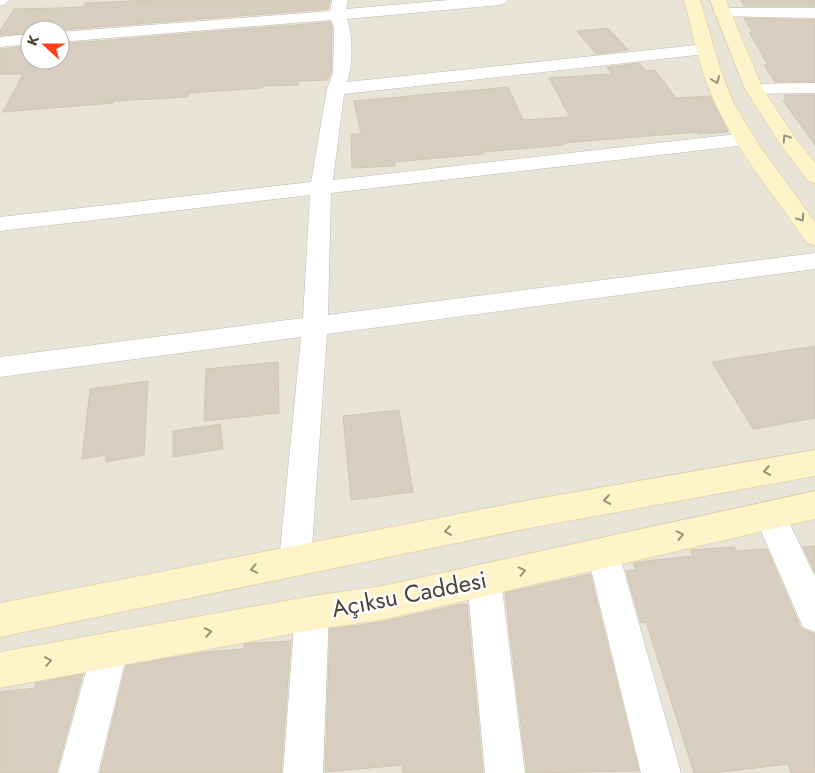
<svg xmlns="http://www.w3.org/2000/svg" width="815" height="773" viewBox="0 0 815 773" font-family="Jost,sans-serif">
  <style>
    .residential { fill: #e9e4d8; fill-rule: evenodd }
    .building { fill: #d7cebf; stroke: #d2c6b2 }
    .lines { fill: none; stroke-linecap: round; stroke-linejoin: round }
    .minor-casing { stroke: #c1baac; stroke-width: 1 }
    .secondary-casing { stroke: #d5c79a; stroke-width: 1 }
    .minor { fill: #fff; fill-rule: evenodd }
    .secondary { fill: #fff3ca; fill-rule: evenodd }
    .oneway { stroke: #9b927a }
    .labels { text-anchor: middle; dominant-baseline: central; stroke-width: 4.5; stroke-linejoin: round; paint-order: stroke }
    .near-street-label { font-size: 24px; fill: #494338; stroke: #fff }
  </style>
  <rect width="100%" height="100%" fill="#f5f2ea"/>
  <!-- residential -->
  <path class="residential" d="M 0,0 L 815,0 L 815,773 L 0,773 ZM 30,30 L 60,30 L 60,60 L 30,60 Z"/>
  <!-- building -->
  <g class="building">
    <polygon points="154,0 330,0 328,9 60,30 30,30 30,32 0,35 0,31 14,9 59,8 83,7 85,3"/>
    <polygon points="741,0 815,0 815,6 744,6"/>
    <polygon points="744,18 815,20 815,81 775,82 764,65 768,65 749,32 753,32"/>
    <polygon points="330,22 332,27 331,73 328,80 298,81 298,85 263,86 262,88 189,93 188,97 114,101 113,103 3,112 23,74 0,74 0,49 30,46 30,60 60,60 60,44"/>
    <polygon points="608,28 628,50 596,54 577,31"/>
    <polygon points="639,63 646,71 655,70 676,98 710,96 728,132 698,134 697,132 563,143 564,145 483,152 483,154 394,162 395,166 352,168 351,134 361,134 354,101 508,87 523,120 570,117 549,78 612,74 607,67"/>
    <polygon points="784,95 815,95 815,145 783,101 786,98"/>
    <polygon points="815,346 815,418 753,429 712,362"/>
    <polygon points="278,362 279,413 204,421 206,369"/>
    <polygon points="148,381 144,455 106,462 106,455 82,459 90,389"/>
    <polygon points="399,410 413,492 351,500 343,416"/>
    <polygon points="220,424 223,449 173,457 173,431"/>
    <polygon points="815,546 815,573 803,547"/>
    <polygon points="734,547 736,551 767,549 801,628 815,634 815,773 791,773 788,764 714,773 694,773 646,622 641,623 626,571 636,570 633,563 645,561 693,556 691,550"/>
    <polygon points="590,574 639,771 527,773 505,593"/>
    <polygon points="467,604 483,773 403,773 402,765 325,772 330,629 382,622 457,605"/>
    <polygon points="291,641 281,773 100,773 126,666 205,652 244,649 244,644 252,643"/>
    <polygon points="83,674 56,773 0,773 0,692 35,688 36,683"/>
  </g>
  <g class="lines">
    <defs>
      <g id="minor">
        <polygon points="0,0 9,0 5,4 0,6"/>
        <path d="M 332,0 L 348,0 L 346,9 L 449,0 L 508,0 L 505,3 L 500,5 L 347,19 C 353,34 353,67 347,82 L 706,44 L 712,45 L 714,49 L 712,53 L 706,54 L 344,94 L 333,180 L 746,133 L 753,135 L 756,139 L 753,143 L 746,145 L 331,193 L 328,315 L 815,253 L 815,269 L 327,334 L 311,561 L 307,572 L 295,576 L 283,572 L 279,561 L 301,337 L 0,377 L 0,357 L 303,318 L 310,195 L 0,231 L 0,217 L 311,182 L 327,89 L 333,73 L 334,27 L 331,20 L 60,42 L 60,32 L 330,11 Z"/>
        <polygon points="722,8 815,8 815,18 716,16 714,13 716,10"/>
        <polygon points="30,34 30,44 0,47 0,37"/>
        <polygon points="815,83 815,93 754,94 748,93 745,89 748,85 754,84"/>
        <polygon points="770,501 781,505 815,577 815,632 803,627 754,515 759,505"/>
        <polygon points="603,538 615,542 619,553 681,773 641,773 587,553 591,542"/>
        <polygon points="484,564 496,569 501,580 525,773 485,773 467,580 472,569"/>
        <polygon points="312,596 324,601 329,613 323,773 283,773 295,613 300,601"/>
        <polygon points="110,632 123,637 128,650 98,773 58,773 92,650 97,637"/>
      </g>
      <g id="secondary">
        <path d="M 684,0 L 700,0 L 721,71 L 733,102 L 757,142 L 815,222 L 815,245 L 807,243 C 771,191 728,141 706,81 C 696,55 692,27 684,0 Z"/>
        <polygon points="710,0 726,0 763,89 797,140 815,163 815,183 808,181 782,147 745,89"/>
        <polygon points="815,450 815,476 530,528 0,637 0,603 530,500"/>
        <polygon points="815,491 815,519 382,620 312,630 0,688 0,652 312,596 382,586"/>
      </g>
    </defs>
    <!-- minor casing -->
    <use href="#minor" class="minor-casing"/>
    <!-- secondary casing -->
    <use href="#secondary" class="secondary-casing"/>
    <!-- minor -->
    <use href="#minor" class="minor"/>
    <!-- secondary -->
    <use href="#secondary" class="secondary"/>
  </g>
  <!-- one-way arrows -->
  <defs><path id="oneway-chevron" d="M-2-3.5L2.5 0L-2 3.5" fill="none" stroke-width="1.6" stroke-linecap="round" stroke-linejoin="round" transform="scale(1.25)"/></defs>
  <g class="oneway">
    <use href="#oneway-chevron" transform="translate(716 80) rotate(69)"/>
    <use href="#oneway-chevron" transform="translate(786 138) rotate(-124)"/>
    <use href="#oneway-chevron" transform="translate(801 218) rotate(55)"/>
    <use href="#oneway-chevron" transform="translate(767 471) rotate(170)"/>
    <use href="#oneway-chevron" transform="translate(607 500) rotate(170)"/>
    <use href="#oneway-chevron" transform="translate(448 531) rotate(169)"/>
    <use href="#oneway-chevron" transform="translate(680 535) rotate(-13)"/>
    <use href="#oneway-chevron" transform="translate(254 569) rotate(169)"/>
    <use href="#oneway-chevron" transform="translate(522 571) rotate(-13)"/>
    <use href="#oneway-chevron" transform="translate(208 632) rotate(-10)"/>
    <use href="#oneway-chevron" transform="translate(48 661) rotate(-11)"/>
  </g>
  <g class="labels">
    <!-- near-street labels -->
    <g class="near-street-label">
      <text transform="translate(409 594) rotate(-11)">Açıksu Caddesi</text>
    </g>
  </g>
  <!-- north arrow -->
  <g transform="translate(45 45) rotate(291)"><circle r="24" fill="#ffffff" stroke="#b6b4af"/>
  <path d="M0-4L9 19L0 12L-9 19Z" fill="#fc411a"/>
  <text y="-8" font-size="14" font-weight="bold" text-anchor="middle" fill="#494338">K</text>
  </g>
</svg>
